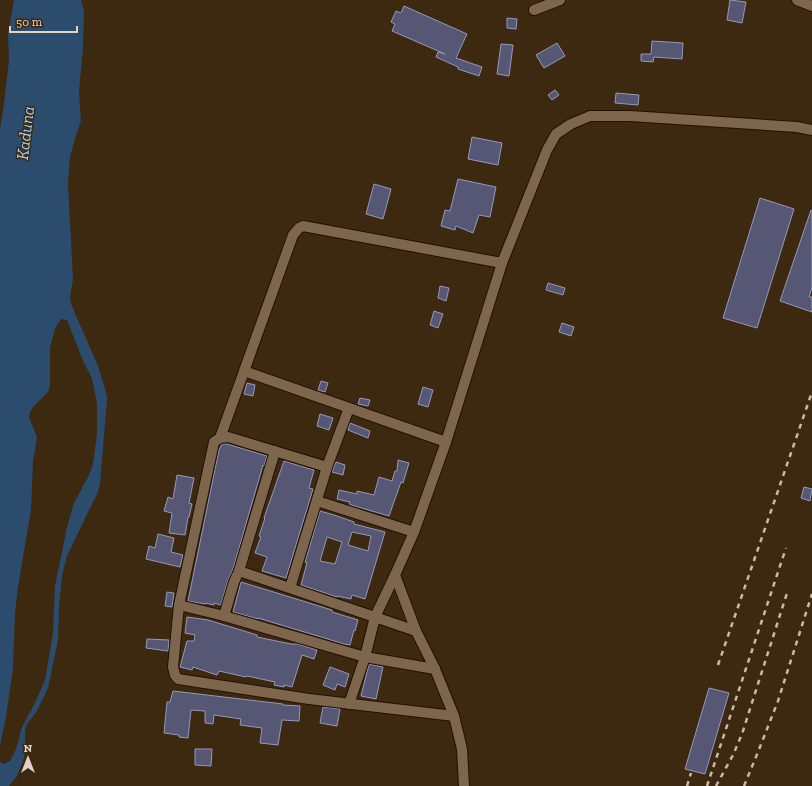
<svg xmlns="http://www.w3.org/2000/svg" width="812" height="786" viewBox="0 0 812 786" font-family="'Zilla Slab',serif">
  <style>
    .water { fill: #2c4c6d }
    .building { fill: #555775; stroke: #9699ba; fill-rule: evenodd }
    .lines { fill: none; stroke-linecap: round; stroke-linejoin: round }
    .street-casing { stroke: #231000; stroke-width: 12 }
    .street { stroke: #7e664c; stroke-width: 10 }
    .rail { stroke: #c8b9aa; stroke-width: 2.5; stroke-dasharray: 5 5; stroke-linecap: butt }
    .labels { text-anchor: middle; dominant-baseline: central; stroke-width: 3; stroke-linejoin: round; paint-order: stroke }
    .water-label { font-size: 17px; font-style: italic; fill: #a2cdf9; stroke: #3d2810 }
  </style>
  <rect width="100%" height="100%" fill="#3d2810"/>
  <!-- water -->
  <polygon class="water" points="14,0 81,0 84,11 83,47 79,91 81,121 75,138 70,157 68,184 73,279 70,296 71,304 98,366 106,392 107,400 100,484 98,492 91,506 67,556 62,575 59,607 58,640 48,688 37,711 27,724 25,730 25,752 24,758 17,776 9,786 0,786 0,762 4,764 10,761 16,749 22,727 35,703 45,680 53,633 55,586 67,527 74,503 89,475 93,464 95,449 97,432 97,404 92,378 84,363 67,320 62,319 59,322 55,329 50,348 50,385 48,392 34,406 30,412 29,417 37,437 33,461 31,510 18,587 15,613 13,668 6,717 0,746 0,129 4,104 9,60 8,35"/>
  <!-- building -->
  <g class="building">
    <polygon points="730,0 746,2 742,23 727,20"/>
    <polygon points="404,6 467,34 456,58 482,67 479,76 458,69 458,67 436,57 438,52 445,54 392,31 395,24 391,22 396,11 401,13"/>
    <polygon points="507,18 517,19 516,29 507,28"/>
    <polygon points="652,41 683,43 682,59 654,57 653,62 641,61 641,54 651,54"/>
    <polygon points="557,43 565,56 544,68 536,55"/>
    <polygon points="501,44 513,45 509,76 497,74"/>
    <polygon points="555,90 559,95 552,100 548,95"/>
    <polygon points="616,93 639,95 638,105 615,103"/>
    <polygon points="472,137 502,143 498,165 468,159"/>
    <polygon points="458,179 496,187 490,217 479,215 473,233 456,226 455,230 441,226 445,210 450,211"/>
    <polygon points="374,184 391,189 383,219 366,214"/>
    <polygon points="760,198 794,209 757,328 723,318"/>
    <polygon points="811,210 812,211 812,288 809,297 812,297 812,312 780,301"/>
    <polygon points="548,283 565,288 563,295 546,290"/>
    <polygon points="440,286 449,288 446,301 438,298"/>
    <polygon points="434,311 443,314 438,328 430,325"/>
    <polygon points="562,323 574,327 571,336 559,332"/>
    <polygon points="321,381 328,383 325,392 318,390"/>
    <polygon points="247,383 255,385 253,396 244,394"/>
    <polygon points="423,387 433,390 428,407 418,404"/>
    <polygon points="360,398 370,400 368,406 358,404"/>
    <polygon points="320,414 333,418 329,430 317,426"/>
    <polygon points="350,423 370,431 368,438 348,430"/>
    <polygon points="222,444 227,444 267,456 264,466 263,465 233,569 228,580 221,605 214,603 214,605 205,603 205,604 188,601 219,450"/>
    <polygon points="398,460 409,463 403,483 401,482 389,516 351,505 349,504 350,502 337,499 339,490 357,494 357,491 374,495 379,477 392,481 395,471 397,471"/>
    <polygon points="284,461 314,470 309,488 313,489 286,578 262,571 267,557 255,553 261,537 259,536 265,518 264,518"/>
    <polygon points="336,462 345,465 343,475 332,472"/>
    <polygon points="177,475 194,478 189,503 192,504 189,517 188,517 185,535 169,533 172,513 164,511 168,497 173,499"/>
    <polygon points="804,487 812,489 810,501 801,498"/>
    <path d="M 320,511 L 334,515 L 354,522 L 354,524 L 385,532 L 365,599 L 352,595 L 351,599 L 337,596 L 337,597 L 301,585 L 307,563 L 305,562 ZM 352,532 L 371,536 L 368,551 L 348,545 ZM 327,537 L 342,542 L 335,564 L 320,561 Z"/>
    <polygon points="158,534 174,538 171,552 183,555 180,567 146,559 149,546 155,548"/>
    <polygon points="241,582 332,610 332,612 358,620 355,631 354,630 350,645 344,644 258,618 258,619 233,612"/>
    <polygon points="167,592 174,593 172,607 165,606"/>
    <polygon points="187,617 208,620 257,635 257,637 291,644 298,644 317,650 314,659 302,655 292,687 284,685 284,687 274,685 275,682 247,676 246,677 219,671 217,675 193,667 192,670 180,667 187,641 194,641 195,635 185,633"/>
    <polygon points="147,639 169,640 168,651 146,648"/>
    <polygon points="369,664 383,667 376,699 361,696"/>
    <polygon points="330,667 349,674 345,687 337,684 335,690 323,685"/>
    <polygon points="709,688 729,693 705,774 685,769"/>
    <polygon points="173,691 283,704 283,705 300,706 299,721 282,720 278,745 260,743 262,728 240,725 241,719 214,715 213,724 205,723 205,711 191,710 188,738 179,737 179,735 164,733 167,702 170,702"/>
    <polygon points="323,707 340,709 337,726 320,723"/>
    <polygon points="195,749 212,749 211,766 195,765"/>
  </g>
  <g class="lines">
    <defs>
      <g id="street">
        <polyline points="797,0 812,6"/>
        <polyline points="534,10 560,0"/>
        <polyline points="244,371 446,442"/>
        <polyline points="220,438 293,235 299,228 303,226 502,263"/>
        <polyline points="327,467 228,437 220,438 214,442 179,605 173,667 175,675 178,679 309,699 454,716"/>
        <polyline points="317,501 414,532"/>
        <polyline points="239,571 416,631"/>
        <polyline points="290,588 327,467 349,408"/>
        <polyline points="179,605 224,616 365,657 435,669"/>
        <polyline points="224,616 234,582 239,571 275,451"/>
        <polyline points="349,704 365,657 375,617 395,575"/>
        <polyline points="464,786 462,749 454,716 435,669 416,631 395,575 414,532 446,442 502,263 547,150 556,134 571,124 590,116 630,116 797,127 812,130"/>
      </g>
    </defs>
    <!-- street casing -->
    <use href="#street" class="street-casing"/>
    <!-- street -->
    <use href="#street" class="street"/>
    <!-- rail -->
    <g class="rail">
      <polyline points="718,665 812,392"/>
      <polyline points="687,786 691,773"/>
      <polyline points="707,786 786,548"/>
      <polyline points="716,786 733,755 742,734 788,590"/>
      <polyline points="744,786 758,752 778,701 812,594"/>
    </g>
  </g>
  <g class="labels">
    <!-- water labels -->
    <g class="water-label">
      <text transform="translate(25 133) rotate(-83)">Kaduna</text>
    </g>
  </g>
  <!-- north arrow -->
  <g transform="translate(28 758)" stroke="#3d2810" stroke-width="3" paint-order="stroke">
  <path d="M0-3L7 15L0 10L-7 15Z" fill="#e1d3c5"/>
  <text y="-6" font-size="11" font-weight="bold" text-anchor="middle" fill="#e1d3c5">N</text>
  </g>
  <!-- scale -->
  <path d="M10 26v6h67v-6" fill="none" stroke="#e1d3c5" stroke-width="2"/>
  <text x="16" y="26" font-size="12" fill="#e1d3c5" stroke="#3d2810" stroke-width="3" paint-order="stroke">50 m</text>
</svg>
